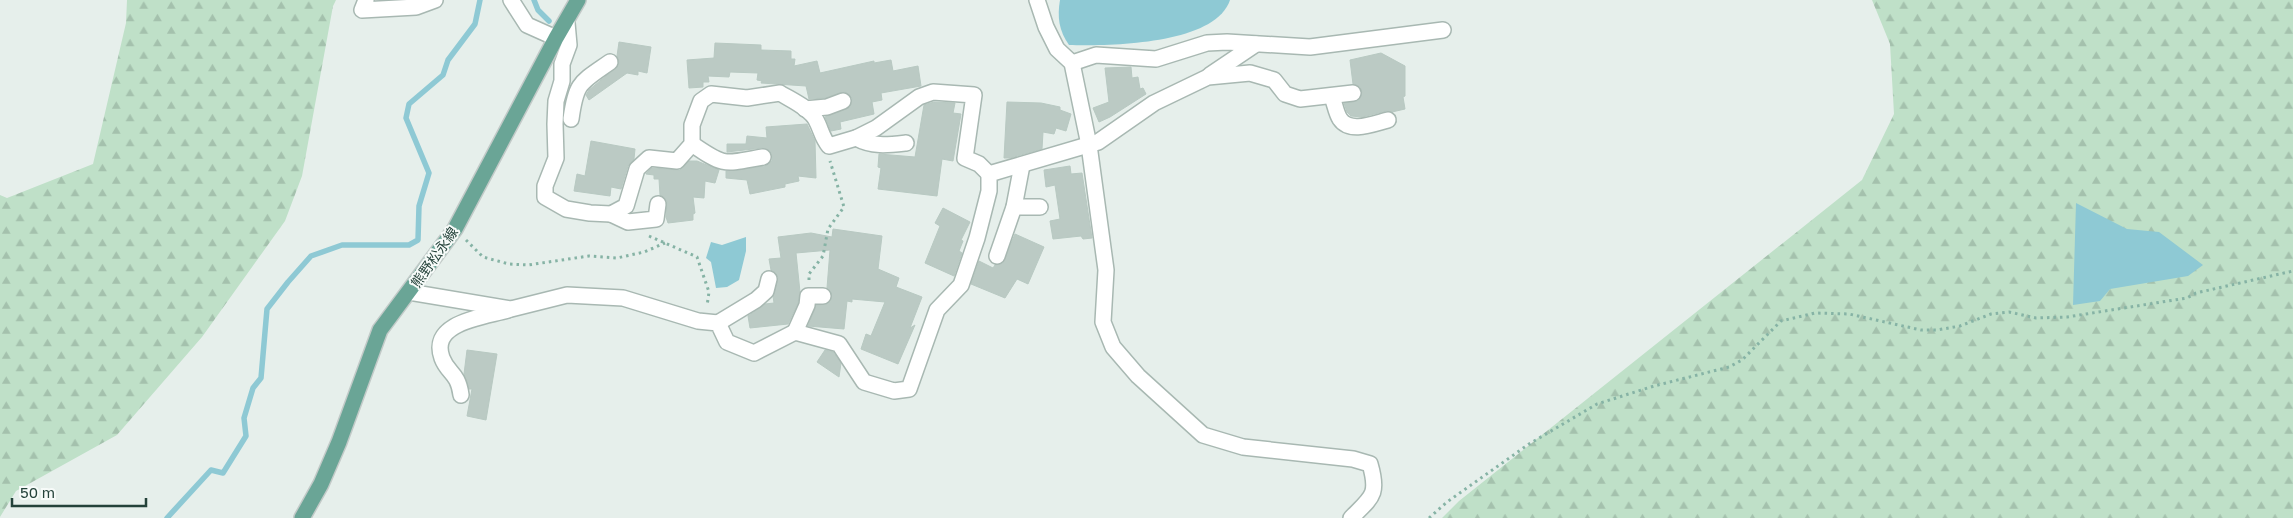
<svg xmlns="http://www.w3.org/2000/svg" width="2293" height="518" viewBox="0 0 2293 518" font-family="'Golos Text','Noto Sans JP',sans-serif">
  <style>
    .forest { fill: url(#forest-firs) }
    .water { fill: #8ec9d4 }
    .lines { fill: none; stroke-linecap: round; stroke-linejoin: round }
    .stream { stroke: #8ec9d4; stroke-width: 5.5 }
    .building { fill: #bbcac4; stroke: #b8c9c2 }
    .minor-casing { stroke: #a8b8b2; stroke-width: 18 }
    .major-casing { stroke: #c2cac8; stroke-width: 18 }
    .path { stroke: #86b3a5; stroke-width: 3; stroke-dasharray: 2.5 4; stroke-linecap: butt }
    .minor { stroke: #fff; stroke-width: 15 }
    .major { stroke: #6aa596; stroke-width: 15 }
    .labels { text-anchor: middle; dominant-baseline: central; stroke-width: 4; stroke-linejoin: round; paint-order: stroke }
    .street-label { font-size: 14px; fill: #24423a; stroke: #f7fbf9 }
  </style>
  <defs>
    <pattern id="forest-firs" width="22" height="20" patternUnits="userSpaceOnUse" patternTransform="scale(1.25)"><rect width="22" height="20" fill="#bfe0c8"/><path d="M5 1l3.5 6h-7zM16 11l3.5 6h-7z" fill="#a4c1ad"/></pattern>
  </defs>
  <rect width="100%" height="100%" fill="#e6efeb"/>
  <!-- forest -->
  <g class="forest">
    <polygon points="127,0 336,0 333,6 302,176 285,221 202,337 117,435 16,491 0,517 0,195 7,198 93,164 126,23"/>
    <polygon points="1872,0 2293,0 2293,518 1442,518 1459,501 1862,180 1894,114 1890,44"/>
  </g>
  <!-- water -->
  <g class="water">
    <path d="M 1060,0 L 1230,0 C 1215,45 1109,46 1069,45 C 1059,31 1057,17 1060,0 Z"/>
    <polygon points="2076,203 2127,229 2159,232 2203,265 2188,276 2110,289 2100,301 2073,305"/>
    <polygon points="746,237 746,251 739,280 727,287 716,288 711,262 706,258 711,242 722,245"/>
  </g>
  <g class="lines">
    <!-- stream -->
    <g class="stream">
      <polyline points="534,0 538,10 549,21"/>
      <polyline points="167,518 211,470 223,473 246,436 244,418 253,388 261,378 267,309 288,282 311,256 342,245 409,245 418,240 419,206 429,173 406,118 409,104 443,75 448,60 475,24 480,0"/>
    </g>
  </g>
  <!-- building -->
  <g class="building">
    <polygon points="619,42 651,47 647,73 638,71 638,75 627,73 589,100 586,95 589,90 618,66 619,61 617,56"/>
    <polygon points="715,43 761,45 761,50 791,51 791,59 795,59 794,66 817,61 820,73 874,61 874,63 891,60 893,71 918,66 921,86 881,93 882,100 872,102 874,114 840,122 841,129 831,131 825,117 850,107 852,98 845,92 825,98 809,99 806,86 761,83 762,81 757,80 758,73 730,72 729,77 708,76 709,82 703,82 703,87 689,88 687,60 714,58"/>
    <polygon points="1381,53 1405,66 1405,96 1403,97 1405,109 1392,112 1386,111 1362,117 1351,116 1347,112 1344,103 1358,101 1362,92 1360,87 1353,84 1350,60"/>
    <polygon points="1131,67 1132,78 1138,77 1140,89 1143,88 1146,94 1110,117 1099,122 1093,108 1109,102 1105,68"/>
    <polygon points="934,102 955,103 953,113 961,114 953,161 942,159 937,196 878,189 881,168 878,167 879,154 915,157 924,105"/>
    <polygon points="1007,102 1041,103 1060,107 1060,110 1071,114 1066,131 1056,128 1054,134 1043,132 1042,149 1010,158 1004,158"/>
    <polygon points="807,124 815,141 816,178 798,176 799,181 785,184 785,187 750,194 747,180 726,178 726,171 765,166 772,161 772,156 770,151 762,148 727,152 727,144 746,144 747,136 767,138 766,127"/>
    <polygon points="591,141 635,149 634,159 628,166 621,189 611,187 610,196 574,191 577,174 585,176"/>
    <polygon points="689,161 697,161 719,170 715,183 705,181 704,198 693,197 695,213 693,214 693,220 668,223 666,217 667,201 660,195 659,179 654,179 654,175 646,174 652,168 680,170"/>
    <polygon points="1070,166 1071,174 1082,173 1092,238 1083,239 1081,236 1053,239 1050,221 1060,219 1055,185 1046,187 1044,170"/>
    <polygon points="943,208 970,222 961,240 963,241 959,251 962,253 954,276 925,263 940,226 935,223"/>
    <polygon points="833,229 882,236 878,269 899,278 896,287 922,297 910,328 915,325 898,364 861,349 866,334 871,336 885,302 852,299 852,302 847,301 844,329 808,326 816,305 827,304 831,300 831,292 827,288 830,250 796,253 800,292 798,303 788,324 750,328 748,316 765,304 774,303 773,296 778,277 771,270 769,259 781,258 778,237 811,233 832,237"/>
    <polygon points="1015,234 1044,247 1028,284 1017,279 1005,298 971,284 979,261 993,268 995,265 1003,263"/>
    <polygon points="467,350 497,354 486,420 467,416 472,389 469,389 464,374"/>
    <polygon points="825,350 833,352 841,363 839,377 817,362"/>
  </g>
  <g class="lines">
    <defs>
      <g id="minor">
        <polyline points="366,0 362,10 416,7 435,0"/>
        <polyline points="511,0 527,25 556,38"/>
        <path d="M 1037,0 L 1046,27 L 1057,49 L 1072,63 L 1089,145 L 1106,270 L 1103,322 L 1113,347 L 1138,376 L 1203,435 L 1243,447 L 1353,459 L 1370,464 C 1379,495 1372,497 1351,518"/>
        <path d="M 567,23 L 569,45 L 562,64 L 562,81 L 556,101 L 555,124 L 556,158 L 545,186 L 545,197 L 566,209 L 590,213 L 611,214 L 626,206 L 637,169 L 649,158 L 677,161 L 692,144 L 692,125 L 701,101 L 711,94 L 747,98 L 780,93 C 791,100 810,108 816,120 C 821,129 822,138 829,146 L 856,138 L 876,128 L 919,97 L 933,92 L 974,95 L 965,158 L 979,164 L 989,174"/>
        <polyline points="1072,63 1096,55 1156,59 1207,43 1227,42 1310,47 1443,30"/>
        <polyline points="1210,75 1256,44"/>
        <path d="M 1332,97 C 1335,104 1336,113 1340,119 C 1350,134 1375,123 1388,120"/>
        <polyline points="805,109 827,107 843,101"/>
        <path d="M 571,119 C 576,82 580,83 610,62"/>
        <path d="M 856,138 C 872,147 888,145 906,143"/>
        <path d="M 692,144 C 725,167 724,164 763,157"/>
        <polyline points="1014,207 1040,207"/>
        <polyline points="611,214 628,222 656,219 658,204"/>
        <polyline points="997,256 1014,207 1022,165"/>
        <polyline points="409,292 511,309 567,295 623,298 698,321 718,323 727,342 754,353 795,332 839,344 864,382 894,391 909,389 937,310 961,285 977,238 989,191 989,174 1098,142 1154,103 1208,77 1250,73 1274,80 1285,94 1300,99 1353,93"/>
        <polyline points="718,323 756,300 766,291 769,279"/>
        <polyline points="795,332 807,305 808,296 823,296"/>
        <path d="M 461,395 C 458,372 448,374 442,358 C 429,322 484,317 508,310"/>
      </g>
      <polyline id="major" points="302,518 321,484 339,442 380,330 455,229 556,38 578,0"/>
    </defs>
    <!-- minor casing -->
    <use href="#minor" class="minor-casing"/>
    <!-- major casing -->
    <use href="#major" class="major-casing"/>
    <!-- path -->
    <g class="path">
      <polyline points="649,236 697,257 709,292 707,306"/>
      <polyline points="466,240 483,257 509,264 528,265 589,256 617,258 644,252 665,243"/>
      <polyline points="809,280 809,274 823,256 828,229 844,207 830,161"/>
      <polyline points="1429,518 1447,502 1529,444 1597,404 1654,386 1729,367 1742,360 1781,321 1815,313 1849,314 1921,330 1937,330 1960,326 1991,314 2009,312 2036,318 2067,317 2187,298 2196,293 2293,271"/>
    </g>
    <!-- minor -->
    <use href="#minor" class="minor"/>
    <!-- major -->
    <use href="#major" class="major"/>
  </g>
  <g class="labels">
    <!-- street labels -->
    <g class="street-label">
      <text transform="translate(434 257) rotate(-55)">熊野松永線</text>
    </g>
  </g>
  <!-- scale -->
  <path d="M12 498v8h134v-8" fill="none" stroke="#24423a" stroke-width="2.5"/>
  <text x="20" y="498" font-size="15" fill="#24423a" stroke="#f7fbf9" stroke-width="4" paint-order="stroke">50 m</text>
</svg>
